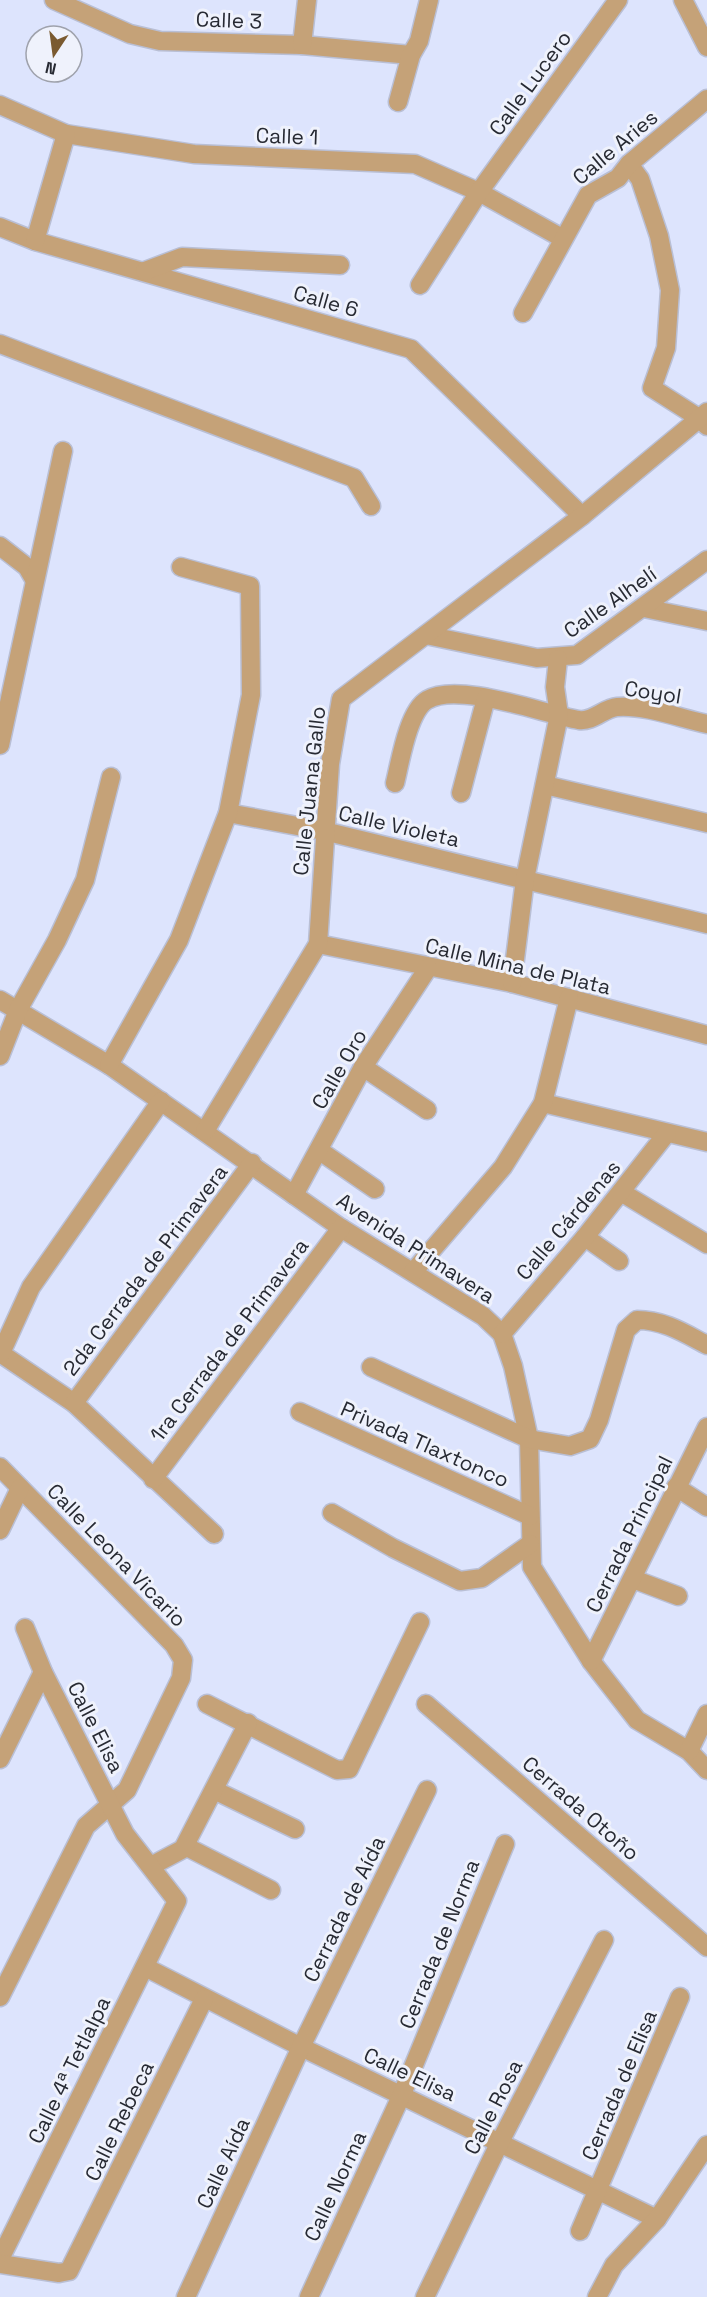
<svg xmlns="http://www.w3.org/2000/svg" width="707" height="2297" viewBox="0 0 707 2297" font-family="'Space Grotesk',sans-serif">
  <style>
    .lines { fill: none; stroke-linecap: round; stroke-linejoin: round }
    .minor-casing { stroke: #b9bfd5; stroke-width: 21 }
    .minor { stroke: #c5a278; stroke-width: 18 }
    .labels { text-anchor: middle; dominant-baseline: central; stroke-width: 6; stroke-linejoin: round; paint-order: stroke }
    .street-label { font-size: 21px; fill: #272a33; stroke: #eff2fc }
  </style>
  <rect width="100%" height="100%" fill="#dde4fd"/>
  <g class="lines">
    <defs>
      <g id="minor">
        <polyline points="54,0 130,34 160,41 302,45 411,55"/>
        <polyline points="683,0 707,47"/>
        <polyline points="302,45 307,0"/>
        <polyline points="398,102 411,55 419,41 429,0"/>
        <polyline points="0,105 66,134 194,154 415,164 479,192 562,238"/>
        <polyline points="629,164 640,179 659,236 670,290 666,348 652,388 699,418 707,426"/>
        <polyline points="0,227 35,241 411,349 582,516"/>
        <polyline points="35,241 66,134"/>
        <polyline points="145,271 182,257 340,265"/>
        <polyline points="420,285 479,192 618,0"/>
        <polyline points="523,313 588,195 618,178 629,164 707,99"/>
        <polyline points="0,344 354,478 371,506"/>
        <polyline points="0,546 27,567 34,579"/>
        <polyline points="644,608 707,621"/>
        <polyline points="426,635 537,658 577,655 707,560"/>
        <polyline points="0,745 63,451"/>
        <path d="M 395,783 C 400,763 408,711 427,700 C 458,681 543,714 579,720 C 593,722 604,708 617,707 C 647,705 679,718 707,724"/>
        <polyline points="545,785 707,823"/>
        <polyline points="461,793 486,698"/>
        <polyline points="228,813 324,831 707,924"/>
        <polyline points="318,944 512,983 707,1035"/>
        <polyline points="512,983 525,879 559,715 555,687 558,659"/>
        <polyline points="0,1000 109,1065 341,1228 483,1316 502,1334 513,1366 529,1439 532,1567 591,1661 637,1720 689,1751 707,1770"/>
        <polyline points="0,1056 18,1010 57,940 85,880 111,777"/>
        <polyline points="109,1065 179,940 228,813 251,695 250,586 181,567"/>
        <polyline points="363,1067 427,1110"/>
        <polyline points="543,1103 707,1142"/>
        <polyline points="205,1131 318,944 330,764 341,699 582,516 707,412"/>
        <polyline points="320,1151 375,1189"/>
        <polyline points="621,1192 707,1244"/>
        <polyline points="294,1195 363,1067 428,968"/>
        <polyline points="585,1237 619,1261"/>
        <polyline points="413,1272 503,1167 543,1103 569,998"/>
        <polyline points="502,1334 585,1237 667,1133"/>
        <polyline points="0,1353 74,1403 214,1534"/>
        <polyline points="1,1353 31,1287 161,1101"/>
        <path d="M 371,1367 L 529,1439 L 570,1446 L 590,1439 L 599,1420 L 626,1330 L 637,1320 C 664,1320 684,1333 707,1345"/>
        <polyline points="74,1403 252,1163"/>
        <polyline points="300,1412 530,1516"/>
        <polyline points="0,1467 174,1645 183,1660 181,1678 127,1790 86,1826 0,1997"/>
        <polyline points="153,1479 341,1228"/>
        <polyline points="676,1487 707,1507"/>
        <polyline points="332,1513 393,1548 460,1581 482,1578 530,1544"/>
        <polyline points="0,1530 20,1488"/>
        <polyline points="633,1579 678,1596"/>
        <polyline points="591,1661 707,1427"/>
        <polyline points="207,1704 337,1770 349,1769 420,1622"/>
        <polyline points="426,1704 707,1947"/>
        <polyline points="689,1751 707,1714"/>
        <polyline points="0,1759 43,1672"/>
        <polyline points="214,1790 295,1829"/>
        <polyline points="185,1846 271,1890"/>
        <polyline points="151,1866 183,1849 248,1723"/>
        <polyline points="145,1967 301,2047 657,2219"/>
        <polyline points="580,2231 680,1997"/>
        <polyline points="0,2259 177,1901 125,1834 43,1672 25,1628"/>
        <polyline points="0,2264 59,2273 69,2271 204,1999"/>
        <polyline points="186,2297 301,2047 427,1790"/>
        <polyline points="309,2297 402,2094 505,1844"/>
        <polyline points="425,2297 500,2142 604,1940"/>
        <polyline points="597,2297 614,2265 657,2219 707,2145"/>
      </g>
    </defs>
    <!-- minor casing -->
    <use href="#minor" class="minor-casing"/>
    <!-- minor -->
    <use href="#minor" class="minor"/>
  </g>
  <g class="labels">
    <!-- street labels -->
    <g class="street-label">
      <text transform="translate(229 20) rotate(2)">Calle 3</text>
      <text transform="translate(530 83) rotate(-54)">Calle Lucero</text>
      <text transform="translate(287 136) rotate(2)">Calle 1</text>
      <text transform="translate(615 147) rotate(-40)">Calle Aries</text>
      <text transform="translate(326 301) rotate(16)">Calle 6</text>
      <text transform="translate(610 602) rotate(-35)">Calle Alhelí</text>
      <text transform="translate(653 692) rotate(9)">Coyol</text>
      <text transform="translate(309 791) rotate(-84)">Calle Juana Gallo</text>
      <text transform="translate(399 826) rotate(13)">Calle Violeta</text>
      <text transform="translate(518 966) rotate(13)">Calle Mina de Plata</text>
      <text transform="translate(339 1069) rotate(-60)">Calle Oro</text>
      <text transform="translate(568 1220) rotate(-50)">Calle Cárdenas</text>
      <text transform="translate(416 1248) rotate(33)">Avenida Primavera</text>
      <text transform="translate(145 1270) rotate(-53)">2da Cerrada de Primavera</text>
      <text transform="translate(229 1340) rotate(-53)">1ra Cerrada de Primavera</text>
      <text transform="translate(425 1444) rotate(24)">Privada Tlaxtonco</text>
      <text transform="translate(629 1534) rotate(-64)">Cerrada Principal</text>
      <text transform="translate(117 1555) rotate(46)">Calle Leona Vicario</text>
      <text transform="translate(96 1727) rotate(63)">Calle Elisa</text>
      <text transform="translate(581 1808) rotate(41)">Cerrada Otoño</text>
      <text transform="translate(344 1909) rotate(-64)">Cerrada de Aída</text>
      <text transform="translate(439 1944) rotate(-68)">Cerrada de Norma</text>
      <text transform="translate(69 2070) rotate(-64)">Calle 4ª Tetlalpa</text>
      <text transform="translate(410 2074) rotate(25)">Calle Elisa</text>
      <text transform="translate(619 2085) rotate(-67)">Cerrada de Elisa</text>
      <text transform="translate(493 2107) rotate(-63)">Calle Rosa</text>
      <text transform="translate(119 2121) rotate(-64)">Calle Rebeca</text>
      <text transform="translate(223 2163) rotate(-65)">Calle Aída</text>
      <text transform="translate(335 2186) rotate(-65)">Calle Norma</text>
    </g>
  </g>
  <!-- north arrow -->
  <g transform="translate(54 54) rotate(193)"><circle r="28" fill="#eff2fc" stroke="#9fa2ac" stroke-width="1.5"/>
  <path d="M0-4.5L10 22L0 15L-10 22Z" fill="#7a5a30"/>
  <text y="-9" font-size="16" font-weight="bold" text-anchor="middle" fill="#272a33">N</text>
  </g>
</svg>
